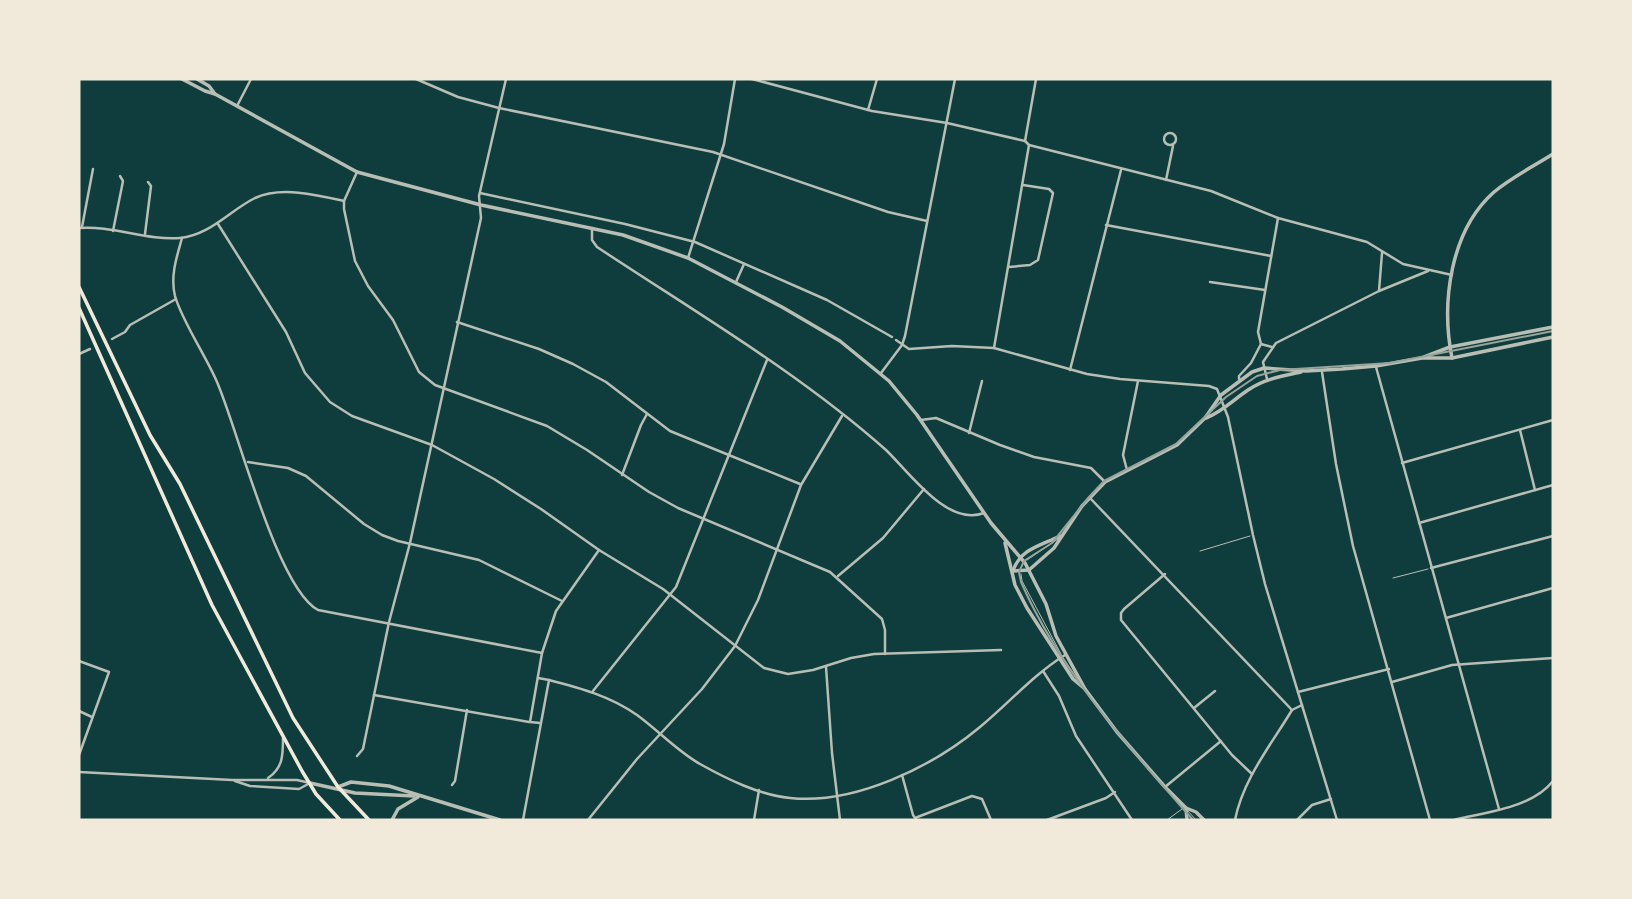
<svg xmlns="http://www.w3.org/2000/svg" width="1632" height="899" viewBox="0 0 1632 899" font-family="'Varela Round',sans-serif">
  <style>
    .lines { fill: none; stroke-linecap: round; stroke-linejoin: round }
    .service { stroke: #b8beb3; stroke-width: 1 }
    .minor { stroke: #b8beb3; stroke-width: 2.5 }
    .tertiary { stroke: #b8beb3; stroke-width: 3.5 }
    .primary { stroke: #f1e9da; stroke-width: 3.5 }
    .tram { stroke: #97a49c; stroke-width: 2 }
  </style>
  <rect width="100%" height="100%" fill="#0f3d3e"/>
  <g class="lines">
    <!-- service -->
    <g class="service">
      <polyline points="1200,551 1250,536"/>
      <polyline points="1027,560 1058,539"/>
      <polyline points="1021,574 1022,581 1061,654"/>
      <polyline points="1393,578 1428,569"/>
      <polyline points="1063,658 1076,677"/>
      <polyline points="1187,810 1196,820"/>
      <polyline points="1167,820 1182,809"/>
    </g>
    <!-- minor -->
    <g class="minor">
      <polyline points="416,79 458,97 499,108 713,152 888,212 927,221"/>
      <polyline points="752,79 872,111 947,123 1025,141 1029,145 1211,191 1278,218 1367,242 1403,264 1452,275"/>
      <polyline points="237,106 251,79"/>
      <polyline points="868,110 877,79"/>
      <circle cx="1170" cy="139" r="6"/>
      <polyline points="1025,141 1036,79"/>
      <polyline points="357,172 344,201 344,209 355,261 368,286 393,320 419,372 435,385 547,426 587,450 649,492 678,508 830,572 882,619 885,630 885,654"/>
      <polyline points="1166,180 1173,146"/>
      <polyline points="480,193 625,224 695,242 827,300 892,337"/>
      <polyline points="218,224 286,332 305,373 330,402 352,416 432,445 494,479 541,509 599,550 663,589 764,668 788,674 813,670 851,658 874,654 1001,650"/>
      <polyline points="1106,225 1271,256"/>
      <polyline points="82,227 93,169"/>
      <path d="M 79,228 C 111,225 148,241 180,238 C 210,235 229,211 255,198 C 281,186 318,195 344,201"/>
      <path d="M 592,228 L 592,240 L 597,247 C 695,312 798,372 886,450 C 909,472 947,527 984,513"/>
      <polyline points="113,231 123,181 120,176"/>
      <polyline points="145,234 151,186 148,182"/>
      <path d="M 182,238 C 177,256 170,276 175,296 C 182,321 206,356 217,382 C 238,430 277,588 318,610 L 542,653"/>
      <polyline points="688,258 724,144 735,79"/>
      <polyline points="1009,267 1030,265 1038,260 1053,193 1049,189 1023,185"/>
      <polyline points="736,282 744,264"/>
      <polyline points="1210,282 1265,290"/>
      <polyline points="1379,291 1382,253"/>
      <polyline points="457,322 539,349 573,364 606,382 670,431 800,484"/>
      <polyline points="112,339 125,332 130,325 176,299"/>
      <polyline points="896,340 909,349 952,346 994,348 1087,374 1120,379 1209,386 1217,389 1228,417 1253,535 1265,584 1337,820"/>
      <polyline points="1272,347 1261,344 1258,332 1278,218"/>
      <polyline points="994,348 1029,145"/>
      <polyline points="79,354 90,349"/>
      <polyline points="1376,367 1499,809"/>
      <polyline points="1070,370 1121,170"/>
      <polyline points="1322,372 1336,464 1353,546 1430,820"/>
      <polyline points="881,373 902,345 905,336 955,79"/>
      <polyline points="1239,379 1239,376 1251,363 1261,344"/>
      <polyline points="1267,379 1263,362 1276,343 1379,291 1428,271"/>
      <polyline points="921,420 936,418 1000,445 1034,457 1091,468 1105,482"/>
      <polyline points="1520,430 1535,490"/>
      <polyline points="969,433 982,381"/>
      <polyline points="248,462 288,468 306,476 364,524 382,535 398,541 479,560 562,601"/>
      <polyline points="1402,463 1553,420"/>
      <polyline points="1127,470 1123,455 1138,381"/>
      <polyline points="622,475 641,425 647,414"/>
      <polyline points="1090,498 1292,710"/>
      <polyline points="1419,523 1553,485"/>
      <polyline points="1431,568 1553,536"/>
      <polyline points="1165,574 1124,609 1121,613 1121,620 1232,755 1252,774"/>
      <polyline points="838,576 883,538 924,489"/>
      <polyline points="1446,618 1553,588"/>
      <polyline points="79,661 109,672 79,755"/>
      <polyline points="826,667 832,753 840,820"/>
      <polyline points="1043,671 1059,696 1076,736 1132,820"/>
      <path d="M 549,680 C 580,688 610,696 637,715 C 659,731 677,751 700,764 C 727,779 759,795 790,798 C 854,805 932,767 980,727 C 1009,703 1033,675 1065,655"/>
      <polyline points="1392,682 1452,665 1553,658"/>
      <polyline points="593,691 676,587 767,360"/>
      <polyline points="1298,692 1389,669"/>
      <polyline points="374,695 529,722"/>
      <polyline points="1194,708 1215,691"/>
      <polyline points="79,711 92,717"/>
      <polyline points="540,723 530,722 542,653 556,611 599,550"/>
      <polyline points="357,756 363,749 389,622 410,543 481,218 479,196 506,79"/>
      <polyline points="79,772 232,780 297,780 310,783"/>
      <polyline points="902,775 913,815 915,818 972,796 982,799 991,820"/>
      <path d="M 268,778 C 283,768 283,755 283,738"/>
      <polyline points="235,781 250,786 299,789 310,783"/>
      <polyline points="452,785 455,781 467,710"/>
      <polyline points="1165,787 1221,741"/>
      <polyline points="523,820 549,680 538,678"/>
      <polyline points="588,820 637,759 702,689 735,646 758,600 801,485 842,416"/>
      <polyline points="754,820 759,790"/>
      <polyline points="1047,820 1106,798 1115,792"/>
      <path d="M 1235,820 C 1243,779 1271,745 1292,710 L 1302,705"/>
      <polyline points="1297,820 1312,805 1331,799"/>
      <path d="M 1454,820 C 1486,812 1532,808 1553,781"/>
    </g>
    <!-- tertiary -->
    <g class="tertiary">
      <polyline points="182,79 205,91 215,94 357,172 481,205 623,235 688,258 782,307 840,341 889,381 917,415 991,523 1025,563 1046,604 1056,636 1085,689"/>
      <polyline points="197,79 209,86 215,94"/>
      <polyline points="1424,357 1450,347 1553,327"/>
      <path d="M 1452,358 C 1441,303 1450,231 1494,192 C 1512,177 1534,166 1553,154"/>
      <path d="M 1206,418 C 1222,412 1233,400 1248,390 C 1264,379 1282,376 1301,372"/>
      <polyline points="1005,543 1015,585 1027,608 1073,679 1085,689 1117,732 1165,787 1186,808 1196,812 1204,820"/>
      <polyline points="1013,571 1029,570 1054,548 1082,506 1105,482 1177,445 1205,418 1221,395 1252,372 1264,368 1306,371 1342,369 1376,366 1422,358 1452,358 1553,337"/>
      <path d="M 1013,571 C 1020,549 1040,546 1060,536"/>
      <polyline points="310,783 355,793 414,796"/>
      <polyline points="338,787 351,782 389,786 500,820"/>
      <polyline points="1186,808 1187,820"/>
      <polyline points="392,820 398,809 418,797"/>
    </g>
    <!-- primary -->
    <g class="primary">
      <polyline points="79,287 150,435 180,484 293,718 338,787 369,820"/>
      <polyline points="79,308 212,605 302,771 316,794 340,820"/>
    </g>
    <!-- tram -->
    <path class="tram" d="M 1193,820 C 1128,746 1061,673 1021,582 L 1019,572 L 1024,561 L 1052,543 L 1089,497 L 1104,481 L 1176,444 L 1226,397 L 1257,376 L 1280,370 L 1390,363 L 1553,331"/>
  </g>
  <!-- border -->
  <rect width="1632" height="899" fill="none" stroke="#f1e9da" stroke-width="161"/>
</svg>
